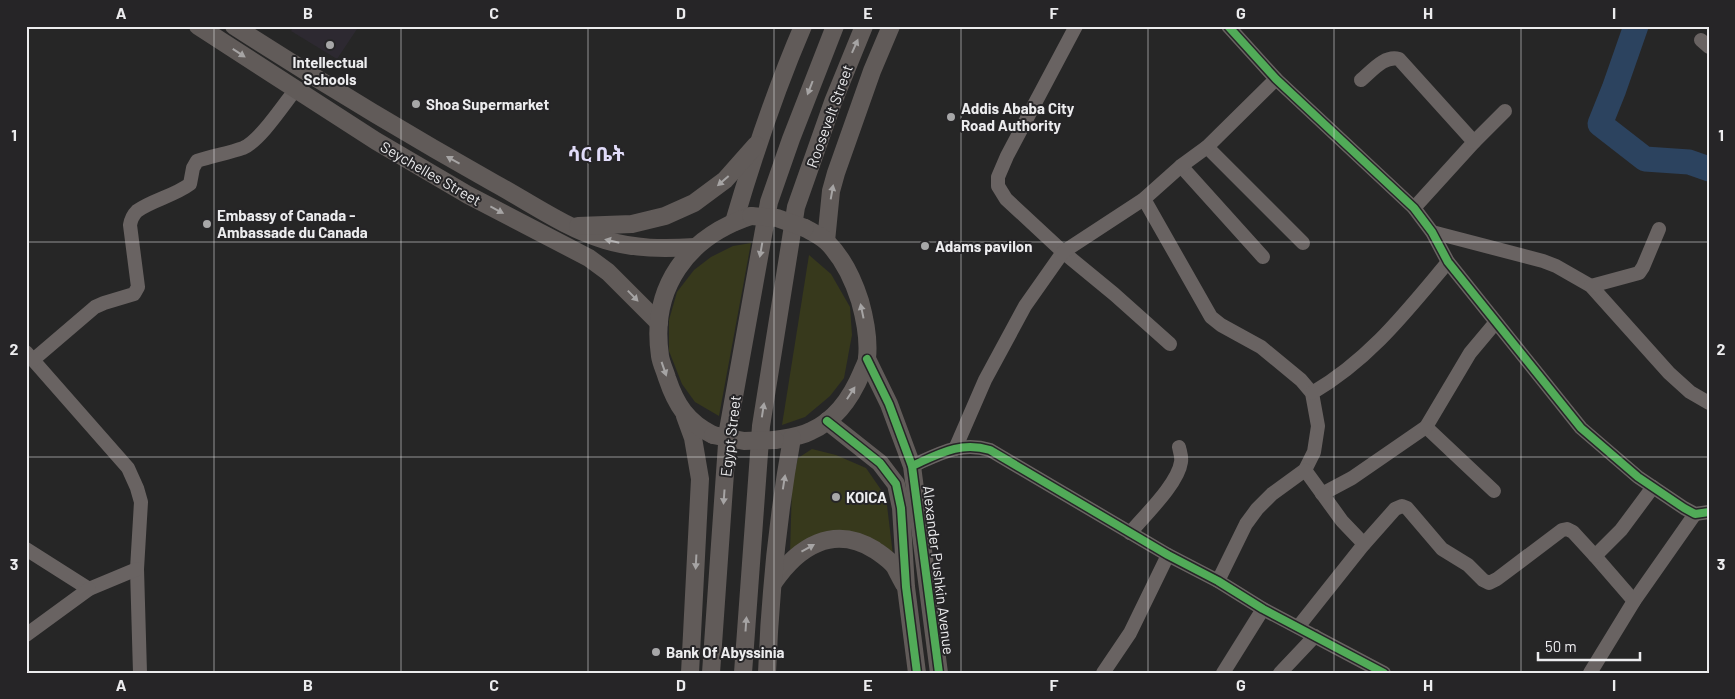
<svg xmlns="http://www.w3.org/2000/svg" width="1735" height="699" viewBox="0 0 1735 699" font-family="Barlow,'Noto Sans Ethiopic',sans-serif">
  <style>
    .built { fill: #2d2931 }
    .green { fill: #37391c }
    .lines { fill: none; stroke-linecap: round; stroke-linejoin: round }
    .river { stroke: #2c435f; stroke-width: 25 }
    .minor { stroke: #696362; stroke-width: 14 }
    .major { stroke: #615b59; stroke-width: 18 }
    .major-bridge { stroke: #615b59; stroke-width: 18 }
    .cycleway-casing { stroke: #262527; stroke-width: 11 }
    .cycleway { stroke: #51ab58; stroke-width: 8 }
    .oneway { fill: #a6a4a4 }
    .grid { fill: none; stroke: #ececee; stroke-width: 1; stroke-opacity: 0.55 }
    .poi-dot { fill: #a7a7a8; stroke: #262527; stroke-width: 2 }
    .labels { text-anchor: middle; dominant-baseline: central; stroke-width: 4; stroke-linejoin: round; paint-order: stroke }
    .poi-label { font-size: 15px; font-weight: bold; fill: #ececee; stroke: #262527; text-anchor: start }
    .street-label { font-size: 15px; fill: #ececee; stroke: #262527 }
    .district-label { font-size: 20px; font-weight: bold; fill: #e1dcf9; stroke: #262527 }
    .neatline { fill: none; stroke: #ececee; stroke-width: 2 }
    .grid-label { font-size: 16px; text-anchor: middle; font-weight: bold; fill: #ececee }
  </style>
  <rect width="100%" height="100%" fill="#262626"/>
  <!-- built -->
  <polygon class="built" points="294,26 359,26 337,59 291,31"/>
  <!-- green -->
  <g class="green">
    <polygon points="751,243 719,416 695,402 682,384 669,351 669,320 677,292 694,270 711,257 733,246"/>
    <polygon points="809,255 831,274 850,307 852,335 844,378 830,396 805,417 782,425"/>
    <polygon points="812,449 836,455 866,468 886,497 893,555 859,537 790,554 792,484 798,458"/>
  </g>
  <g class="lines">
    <!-- river -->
    <polyline class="river" points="1636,26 1614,89 1600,124 1645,159 1689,162 1709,169"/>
    <!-- minor -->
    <g class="minor">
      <polyline points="1076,26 1007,156 998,177 998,186 1006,199 1063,252 1114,294 1170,344"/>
      <polyline points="1228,26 1276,79 1414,208 1432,232 1448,262 1581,428 1638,477 1684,508 1695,514 1709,512"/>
      <polyline points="1701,40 1709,47"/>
      <path d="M 1361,80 C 1372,71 1384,55 1399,59 L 1474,142 L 1414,208"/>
      <polyline points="1474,142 1505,111"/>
      <polyline points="1207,147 1303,243"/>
      <polyline points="1181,166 1263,257"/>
      <polyline points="1144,199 1211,317 1221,325 1261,347 1301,380 1312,393 1318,426 1314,452 1305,470 1272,494 1257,509 1246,524 1218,581"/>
      <polyline points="1432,232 1543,261 1556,266 1591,286 1669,373 1690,392 1709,403"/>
      <polyline points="1591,286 1639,273 1643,267 1659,229"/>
      <polyline points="26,352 128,468 137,488 141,502 137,569 140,673"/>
      <path d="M 33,360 L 95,307 L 104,303 L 134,294 L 138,287 L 130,225 C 131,219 133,215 137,211 C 152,200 174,196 190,184 L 193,168 L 197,161 C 212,156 229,153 243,148 C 260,141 284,104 296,89"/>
      <path d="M 1312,393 C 1370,359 1406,312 1448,262"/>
      <polyline points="1426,427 1494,491"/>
      <polyline points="955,449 985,380 1025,306 1063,252 1144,199 1181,166 1207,147 1276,79"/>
      <path d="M 912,466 C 939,454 960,441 990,450 L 1168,555 L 1218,581 L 1263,609 L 1384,673"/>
      <polyline points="1322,494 1352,478 1426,427 1470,353 1496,322"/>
      <path d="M 1130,533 C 1144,516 1178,484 1181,462 C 1182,457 1180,452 1179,447"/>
      <polyline points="1364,544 1395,509 1402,506 1407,508 1442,549 1468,565 1483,580 1489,583 1497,579 1562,530 1567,529 1573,532 1595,556 1634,601"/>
      <polyline points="26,549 89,589 137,569"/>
      <polyline points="1595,556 1621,530 1653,487"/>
      <polyline points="1298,627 1364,544 1342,521 1305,470"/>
      <polyline points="26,635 89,589"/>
      <polyline points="1103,673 1130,633 1168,555"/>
      <polyline points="1223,673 1263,609"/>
      <polyline points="1280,673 1315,636"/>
      <polyline points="1590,673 1634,601 1695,514"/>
    </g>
    <!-- major -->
    <g class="major">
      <polyline points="198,26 376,141 468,195 589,258 608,272 659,323"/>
      <path d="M 234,26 C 319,81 405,133 494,183 C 529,202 567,229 605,240 C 635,249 664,249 695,247"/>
      <path d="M 734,222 C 754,154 775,91 803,26"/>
      <polyline points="578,226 632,224 665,216 694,203 725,180 756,145"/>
      <polyline points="826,241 831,191 836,173 872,71 891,26"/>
      <polyline points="867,359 889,404 912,466 939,673"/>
      <polyline points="685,416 693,438 700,479 690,673"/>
      <polyline points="827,421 880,463 896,484 901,508 906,587 917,673"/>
      <path d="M 713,435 C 687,422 676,405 667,378 C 665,371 661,363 660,356 C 650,288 687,237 751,216"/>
      <path d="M 775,440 C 787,438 800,437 811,431 C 836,420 852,396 862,372 C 864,367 867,362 867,358 C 869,340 865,319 860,301 C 853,279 844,259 827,242 C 821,236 812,232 805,228"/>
      <path d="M 774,582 C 798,547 833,524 875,550 C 882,555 890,560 895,567 C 898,573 901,579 904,584"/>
      <polyline points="711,673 728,430 769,202 791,139 835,26"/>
      <polyline points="743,673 761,426 796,207 833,102 864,26"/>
      <path d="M 767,673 C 770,594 778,515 792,438"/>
    </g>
    <!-- major-bridge -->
    <g class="major-bridge">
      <polyline points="751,216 777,218 805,228"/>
      <polyline points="713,435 744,441 775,440"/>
    </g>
    <defs>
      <g id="cycleway">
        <polyline points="1228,26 1276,79 1414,208 1432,232 1448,262 1581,428 1638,477 1684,508 1695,514 1709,512"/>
        <polyline points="867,359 889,404 912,466 939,673"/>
        <polyline points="827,421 880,463 896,484 901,508 906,587 917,673"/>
        <path d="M 912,466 C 939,454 960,441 990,450 L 1168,555 L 1218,581 L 1263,609 L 1384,673"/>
      </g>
    </defs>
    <!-- cycleway casing -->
    <use href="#cycleway" class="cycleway-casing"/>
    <!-- cycleway -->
    <use href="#cycleway" class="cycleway"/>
  </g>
  <!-- one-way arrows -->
  <defs><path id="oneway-solid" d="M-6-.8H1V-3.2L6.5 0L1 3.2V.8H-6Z" transform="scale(1.25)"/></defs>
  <g class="oneway">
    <use href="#oneway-solid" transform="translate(855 46) rotate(-66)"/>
    <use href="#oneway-solid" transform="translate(239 53) rotate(33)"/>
    <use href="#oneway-solid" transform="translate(810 88) rotate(111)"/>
    <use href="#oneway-solid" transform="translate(453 160) rotate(-151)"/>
    <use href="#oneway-solid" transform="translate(723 181) rotate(139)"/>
    <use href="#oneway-solid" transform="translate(832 192) rotate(-80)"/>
    <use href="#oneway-solid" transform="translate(497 210) rotate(28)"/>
    <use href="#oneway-solid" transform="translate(612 241) rotate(-167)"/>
    <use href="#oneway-solid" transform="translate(761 250) rotate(100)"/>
    <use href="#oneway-solid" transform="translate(633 296) rotate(46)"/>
    <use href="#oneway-solid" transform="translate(862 311) rotate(-102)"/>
    <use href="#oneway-solid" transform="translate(664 369) rotate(71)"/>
    <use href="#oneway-solid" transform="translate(851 393) rotate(-57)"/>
    <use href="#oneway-solid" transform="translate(763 410) rotate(-81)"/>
    <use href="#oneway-solid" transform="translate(784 482) rotate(-81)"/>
    <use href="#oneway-solid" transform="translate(724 497) rotate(94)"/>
    <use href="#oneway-solid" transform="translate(808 548) rotate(-29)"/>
    <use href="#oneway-solid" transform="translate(696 562) rotate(93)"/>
    <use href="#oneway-solid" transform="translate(746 624) rotate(-86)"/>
  </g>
  <!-- grid -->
  <path class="grid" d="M 214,26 L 214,673M 401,26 L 401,673M 588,26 L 588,673M 774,26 L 774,673M 961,26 L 961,673M 1148,26 L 1148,673M 1334,26 L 1334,673M 1521,26 L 1521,673M 26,242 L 1709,242M 26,457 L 1709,457"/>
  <!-- markers -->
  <g class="poi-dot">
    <circle cx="330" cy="45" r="5"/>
    <circle cx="416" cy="104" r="5"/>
    <circle cx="951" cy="117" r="5"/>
    <circle cx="207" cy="224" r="5"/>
    <circle cx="925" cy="246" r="5"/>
    <circle cx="836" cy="497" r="5"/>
    <circle cx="656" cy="652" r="5"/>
  </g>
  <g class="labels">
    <!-- poi labels -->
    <g class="poi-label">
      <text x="330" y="62" text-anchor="middle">Intellectual<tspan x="330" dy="17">Schools</tspan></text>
      <text x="426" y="104">Shoa Supermarket</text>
      <text x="961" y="108">Addis Ababa City<tspan x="961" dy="17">Road Authority</tspan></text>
      <text x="217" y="215">Embassy of Canada -<tspan x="217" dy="17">Ambassade du Canada</tspan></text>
      <text x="935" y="246">Adams pavilon</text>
      <text x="846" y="497">KOICA</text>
      <text x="666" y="652">Bank Of Abyssinia</text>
    </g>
    <!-- street labels -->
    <g class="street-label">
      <text transform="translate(829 116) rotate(-70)">Roosevelt Street</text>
      <text transform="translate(431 173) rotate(30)">Seychelles Street</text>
      <text transform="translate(730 436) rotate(-83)">Egypt Street</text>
      <text transform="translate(939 570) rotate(83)">Alexander Pushkin Avenue</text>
    </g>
    <!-- district labels -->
    <g class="district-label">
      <text x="596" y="153">ሳር ቤት</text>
    </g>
  </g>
  <!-- border -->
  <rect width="1735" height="699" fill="none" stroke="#262527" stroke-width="55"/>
  <!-- scale -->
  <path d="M1538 652v8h102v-8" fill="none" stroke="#ececee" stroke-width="2.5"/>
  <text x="1545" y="652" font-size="15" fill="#ececee" stroke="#262527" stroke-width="4" paint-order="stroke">50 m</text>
  <rect x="28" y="28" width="1680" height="644" class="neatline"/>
  <g class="grid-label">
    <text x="121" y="19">A</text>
    <text x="308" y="19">B</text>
    <text x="494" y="19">C</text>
    <text x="681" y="19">D</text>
    <text x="868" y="19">E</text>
    <text x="1054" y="19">F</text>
    <text x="1241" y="19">G</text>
    <text x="1428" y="19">H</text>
    <text x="1614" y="19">I</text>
    <text x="14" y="141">1</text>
    <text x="1721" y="141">1</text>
    <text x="14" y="355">2</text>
    <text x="1721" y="355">2</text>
    <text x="14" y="570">3</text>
    <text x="1721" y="570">3</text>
    <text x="121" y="691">A</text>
    <text x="308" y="691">B</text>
    <text x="494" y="691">C</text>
    <text x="681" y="691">D</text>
    <text x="868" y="691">E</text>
    <text x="1054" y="691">F</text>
    <text x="1241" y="691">G</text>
    <text x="1428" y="691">H</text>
    <text x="1614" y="691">I</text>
  </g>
</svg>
